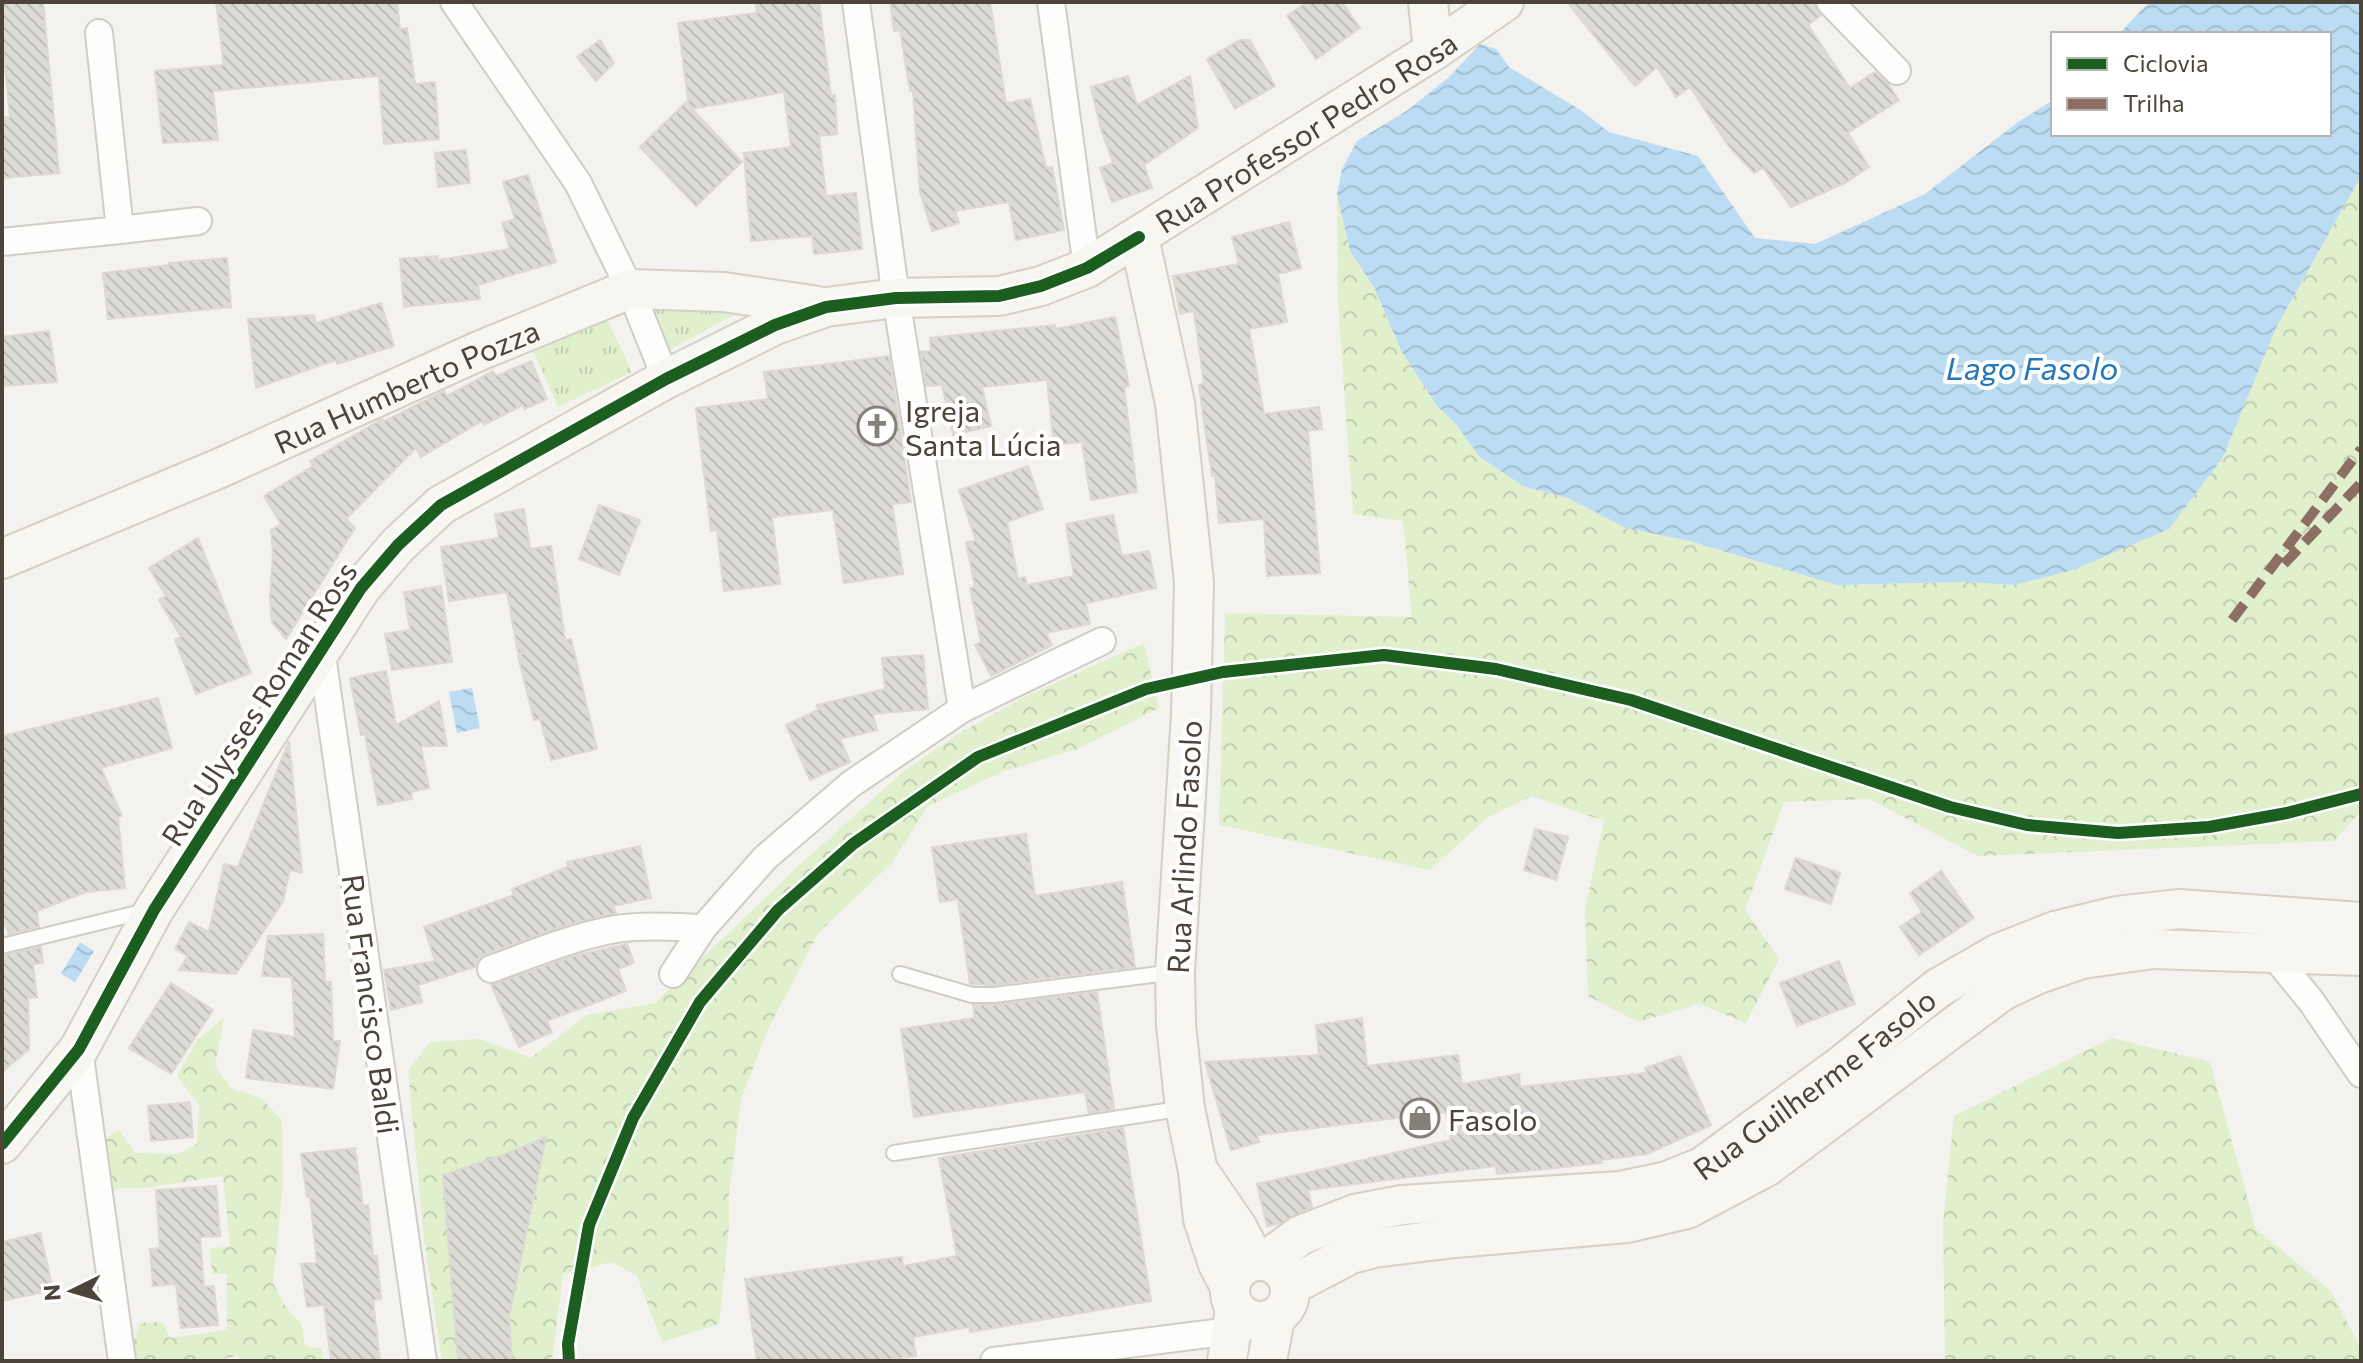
<svg xmlns="http://www.w3.org/2000/svg" width="2363" height="1363" viewBox="0 0 2363 1363" font-family="Commissioner,sans-serif">
  <style>
    .grass { fill: url(#grass-tufts) }
    .forest { fill: url(#forest-crowns) }
    .water { fill: url(#water-waves) }
    .building { fill: url(#building-back-hatch); stroke: #dcd9d3; stroke-width: 2 }
    .lines { fill: none; stroke-linecap: round; stroke-linejoin: round }
    .lane-casing { stroke: #d0cdc8; stroke-width: 18 }
    .street-casing { stroke: #d0cdc8; stroke-width: 30 }
    .secondary-casing { stroke: #d3d0c4; stroke-width: 42 }
    .lane { stroke: #fdfdfc; stroke-width: 14 }
    .street { stroke: #fdfdfc; stroke-width: 26 }
    .secondary { stroke: #f7f6f1; stroke-width: 38 }
    .quiet { stroke: #8d6e63; stroke-width: 10; stroke-dasharray: 20 10; stroke-linecap: butt }
    .cycleway-casing { stroke: #fff; stroke-width: 17 }
    .cycleway { stroke: #1b5e20; stroke-width: 12 }
    .labels { text-anchor: middle; dominant-baseline: central; stroke-width: 8; stroke-linejoin: round; paint-order: stroke }
    .street-label { font-size: 30px; fill: #4c4438; stroke: #fff }
    .poi-label { font-size: 30px; fill: #4c4438; stroke: #fff; text-anchor: start }
    .water-label { font-size: 32px; font-style: italic; fill: #2577b9; stroke: #fff }
  </style>
  <defs>
    <pattern id="grass-tufts" width="24" height="20" patternUnits="userSpaceOnUse" patternTransform="scale(2)"><rect width="24" height="20" fill="#e0efcc"/><path d="M3 7l-1-3M5 7V3M7 7l1-3M15 17l-1-3M17 17v-4M19 17l1-3" fill="none" stroke="#c2ceb0"/></pattern>
    <pattern id="forest-crowns" width="20" height="18" patternUnits="userSpaceOnUse" patternTransform="scale(2)"><rect width="20" height="18" fill="#e0efcc"/><path d="M2 6a3 3 0 1 1 6 0M12 15a3 3 0 1 1 6 0" fill="none" stroke="#c2ceb0"/></pattern>
    <pattern id="water-waves" width="16" height="10" patternUnits="userSpaceOnUse" patternTransform="scale(2)"><rect width="16" height="10" fill="#bcdcf4"/><path d="M0 5q4-4 8 0t8 0" fill="none" stroke="#a3bed2"/></pattern>
    <pattern id="building-back-hatch" width="6" height="6" patternUnits="userSpaceOnUse" patternTransform="scale(2)"><rect width="6" height="6" fill="#dddbd6"/><path d="M-1 5l2 2M0 0l6 6M5-1l2 2" fill="none" stroke="#bfbdb8"/></pattern>
  </defs>
  <rect width="100%" height="100%" fill="#f3f2ee"/>
  <!-- grass -->
  <g class="grass">
    <polygon points="647,305 739,312 668,351"/>
    <polygon points="606,317 632,372 558,407 532,348"/>
  </g>
  <!-- forest -->
  <g class="forest">
    <polygon points="2361,176 2361,811 2334,841 1978,856 1869,799 1784,802 1745,910 1779,959 1746,1023 1699,1004 1639,1022 1588,996 1585,910 1604,821 1532,796 1488,817 1430,870 1219,825 1225,613 1412,617 1403,521 1353,514 1338,304 1337,194 1350,251 1374,287 1401,350 1437,406 1455,423 1480,457 1523,486 1568,498 1626,528 1690,541 1837,585 1965,582 2015,585 2223,457 2276,328"/>
    <polygon points="1144,643 1159,708 1077,749 1004,771 928,806 891,864 819,932 769,1027 741,1099 729,1194 729,1226 719,1324 662,1342 637,1276 612,1262 563,1274 552,1361 442,1361 424,1238 408,1071 430,1042 479,1039 531,1058 587,1015 655,1003 806,859 904,771 960,733 1024,697"/>
    <polygon points="224,1018 215,1067 231,1088 262,1099 282,1120 283,1185 273,1283 285,1306 302,1325 305,1346 322,1348 323,1361 239,1361 238,1356 209,1361 135,1361 134,1341 140,1323 163,1322 170,1338 227,1330 227,1274 212,1274 210,1249 230,1246 223,1176 144,1188 120,1188 107,1193 99,1143 119,1130 135,1153 178,1154 197,1144 199,1105 177,1076 197,1040"/>
    <polygon points="2112,1038 2210,1062 2256,1229 2331,1291 2361,1349 2361,1361 1945,1361 1943,1224 1954,1116"/>
  </g>
  <!-- water -->
  <g class="water">
    <polygon points="2149,2 2361,2 2361,176 2276,328 2223,457 2169,529 2073,570 2015,585 1965,582 1837,585 1690,541 1626,528 1568,498 1523,486 1480,457 1455,423 1437,406 1401,350 1374,287 1350,251 1337,194 1342,169 1357,141 1408,110 1449,77 1480,44 1496,49 1509,67 1582,111 1609,132 1698,156 1755,238 1815,244 1925,194 2018,122 2053,100 2053,134 2329,134 2329,34 2119,34"/>
    <polygon points="472,688 480,728 457,733 449,692"/>
    <polygon points="80,942 94,951 75,982 61,974"/>
  </g>
  <!-- building -->
  <g class="building">
    <polygon points="2,2 43,2 59,173 2,178 2,118 10,117 2,37"/>
    <polygon points="216,2 397,2 400,29 407,28 415,84 435,82 439,139 384,144 379,76 213,91 218,140 163,143 155,71 224,65"/>
    <polygon points="756,2 819,2 831,96 835,95 837,134 819,136 826,196 856,193 862,249 814,254 812,236 751,241 744,153 791,147 784,92 692,109 742,162 696,206 640,147 686,102 689,106 678,23 757,13"/>
    <polygon points="890,2 990,2 1006,103 1030,99 1046,168 1052,167 1064,230 1016,240 1009,202 955,211 959,223 932,231 920,192 913,90 910,91 900,30 894,31"/>
    <polygon points="1307,2 1342,2 1360,28 1316,59 1287,16"/>
    <polygon points="1567,2 1814,2 1821,15 1808,25 1850,88 1875,72 1888,84 1899,100 1848,133 1869,167 1845,183 1791,207 1763,168 1754,173 1730,148 1690,87 1676,97 1657,67 1635,86"/>
    <polygon points="600,40 614,63 596,81 577,57"/>
    <polygon points="1240,40 1250,40 1275,86 1235,109 1207,59"/>
    <polygon points="1128,76 1137,105 1190,76 1198,128 1144,165 1152,188 1112,202 1100,168 1113,163 1101,129 1091,87"/>
    <polygon points="466,150 470,183 438,187 435,153"/>
    <polygon points="528,175 556,262 478,285 480,299 404,307 400,259 438,256 438,260 510,249 502,223 515,219 503,182"/>
    <polygon points="1289,222 1301,268 1278,274 1287,322 1249,329 1264,414 1319,407 1322,429 1308,431 1320,573 1267,576 1264,519 1219,523 1215,475 1212,476 1203,415 1199,385 1204,384 1194,311 1180,314 1173,276 1239,264 1232,237"/>
    <polygon points="227,258 231,307 108,319 103,273 169,265 169,263"/>
    <polygon points="381,303 394,346 337,364 336,360 256,388 248,319 314,315 316,323"/>
    <polygon points="1115,317 1129,386 1124,387 1137,492 1091,500 1082,442 1054,445 1047,380 982,387 991,426 953,435 942,385 926,386 921,352 931,351 930,338 1055,325 1055,329"/>
    <polygon points="49,331 57,382 2,386 2,337"/>
    <polygon points="889,356 911,502 892,504 903,574 844,583 833,510 772,517 780,584 724,591 717,530 711,531 696,408 768,399 764,372"/>
    <polygon points="531,361 547,399 525,409 523,405 484,425 482,421 421,457 416,448 346,519 355,528 286,639 272,622 270,598 273,552 271,530 281,524 264,496 313,466 310,461 382,419 385,421 444,391 447,396 493,371 496,376"/>
    <polygon points="1028,466 1043,509 1007,522 1018,579 1025,577 1027,585 1074,576 1066,524 1113,515 1122,556 1149,551 1156,588 1086,603 1090,624 1046,633 1052,645 991,676 975,645 981,642 970,588 975,587 966,542 976,541 959,490"/>
    <polygon points="599,505 640,520 619,575 579,559"/>
    <polygon points="524,509 530,549 551,546 565,640 571,639 597,749 551,760 540,719 534,720 518,656 525,652 518,653 507,592 449,601 441,547 499,538 495,514"/>
    <polygon points="198,538 251,673 196,694 175,640 181,637 159,600 166,596 149,568"/>
    <polygon points="441,586 452,662 392,670 385,634 410,630 404,592"/>
    <polygon points="923,655 928,709 873,714 877,730 840,739 850,762 810,780 786,725 818,710 817,705 885,689 882,658"/>
    <polygon points="386,671 396,725 439,701 447,746 421,746 429,788 411,792 412,799 378,805 365,734 361,735 350,678"/>
    <polygon points="158,698 172,748 101,768 122,816 118,817 125,888 86,892 37,911 39,927 9,934 2,916 2,736"/>
    <polygon points="289,741 302,873 290,870 283,901 236,974 179,970 188,956 175,949 189,922 209,932 224,864 238,867"/>
    <polygon points="1535,829 1568,837 1556,880 1524,870"/>
    <polygon points="1026,834 1035,896 1122,882 1135,967 993,985 970,984 958,899 940,902 932,847"/>
    <polygon points="640,846 651,898 613,906 616,913 563,926 485,954 478,959 475,967 418,985 422,1002 391,1010 384,970 435,961 424,927 514,895 512,889 568,867 567,862"/>
    <polygon points="1796,858 1840,873 1831,904 1785,889"/>
    <polygon points="1941,871 1974,918 1919,955 1900,927 1922,912 1910,893"/>
    <polygon points="323,934 325,982 331,982 333,1041 340,1041 333,1089 246,1078 253,1030 295,1037 292,977 262,976 268,936"/>
    <polygon points="627,944 634,963 618,969 626,991 547,1021 552,1032 519,1047 491,985 573,956"/>
    <polygon points="41,947 43,963 33,964 37,997 28,998 29,1049 2,1072 2,956"/>
    <polygon points="1839,961 1855,1004 1797,1026 1780,983"/>
    <polygon points="171,983 213,1010 171,1074 129,1048"/>
    <polygon points="1097,992 1114,1109 1089,1113 1085,1092 914,1117 901,1029 975,1018 973,1005 995,1005"/>
    <polygon points="1362,1018 1367,1066 1458,1055 1462,1084 1519,1074 1520,1087 1647,1073 1645,1068 1680,1056 1711,1125 1647,1154 1601,1160 1602,1163 1497,1174 1496,1166 1308,1190 1312,1207 1279,1224 1267,1226 1257,1184 1451,1140 1446,1112 1257,1135 1259,1142 1231,1150 1205,1062 1319,1055 1316,1025"/>
    <polygon points="190,1102 193,1137 151,1141 148,1106"/>
    <polygon points="1123,1128 1151,1301 970,1332 969,1327 913,1337 916,1356 880,1361 757,1361 745,1279 902,1257 903,1266 957,1256 939,1158"/>
    <polygon points="546,1137 509,1317 512,1361 458,1361 443,1175 498,1157"/>
    <polygon points="355,1148 363,1206 368,1205 373,1256 377,1256 381,1299 373,1300 380,1361 331,1361 324,1305 307,1307 301,1264 317,1263 310,1197 307,1197 301,1154"/>
    <polygon points="216,1186 220,1236 200,1237 204,1287 214,1286 218,1325 181,1328 176,1284 153,1286 150,1249 160,1248 156,1190"/>
    <polygon points="40,1233 53,1290 2,1301 2,1242"/>
  </g>
  <g class="lines">
    <defs>
      <g id="lane">
        <polyline points="2,946 146,911"/>
        <polyline points="900,974 972,995 994,995 1175,972"/>
        <polyline points="894,1153 1185,1108"/>
      </g>
      <g id="street">
        <polyline points="454,2 578,183 630,289 666,379"/>
        <polyline points="856,2 896,298 962,709"/>
        <polyline points="1051,2 1087,268"/>
        <polyline points="1830,2 1897,71"/>
        <polyline points="120,230 198,221"/>
        <polyline points="2,242 120,230 99,33"/>
        <polyline points="321,648 423,1361"/>
        <polyline points="2266,946 2311,1001 2361,1074"/>
        <path d="M 491,969 C 532,954 572,937 616,929 C 645,925 674,927 703,928"/>
        <polyline points="673,974 703,928 765,858 851,784 962,709 1102,641"/>
        <polyline points="79,1049 122,1361"/>
        <polyline points="994,1361 1231,1331"/>
      </g>
      <g id="secondary">
        <polyline points="1428,2 1433,51"/>
        <polyline points="1139,237 1175,403 1194,582 1191,714 1175,972 1176,1025 1185,1108 1198,1171 1203,1219 1218,1264 1230,1287"/>
        <path id="s1" d="M 2,559 L 220,468 L 479,351 L 630,289 L 724,292 L 818,306"/>
        <path id="s2" d="M 2,1144 L 79,1049 L 154,910 L 361,588 L 398,545 L 441,505 L 666,379 L 775,325 L 826,307 L 896,298 L 999,296 L 1041,286 L 1087,268 L 1433,51 L 1504,2"/>
        <polyline points="1200,1173 1237,1227 1255,1261"/>
        <circle cx="1260" cy="1291" r="30"/>
        <path id="s3" d="M 1265,1261 L 1301,1235 L 1355,1214 L 1402,1205 L 1620,1191 L 1667,1181 L 1702,1167 L 1842,1065 L 1938,988 L 1999,953 L 2055,931 L 2117,916 L 2179,909 L 2361,922"/>
        <polyline points="1290,1286 1351,1254 1374,1248 1455,1238 1627,1223 1687,1209 1766,1167 2002,991 2038,974 2082,959 2153,949 2361,956"/>
        <polyline points="1227,1361 1235,1308"/>
        <polyline points="1267,1361 1275,1318"/>
      </g>
    </defs>
    <!-- lane casing -->
    <use href="#lane" class="lane-casing"/>
    <!-- street casing -->
    <use href="#street" class="street-casing"/>
    <!-- secondary casing -->
    <use href="#secondary" class="secondary-casing"/>
    <!-- lane -->
    <use href="#lane" class="lane"/>
    <!-- street -->
    <use href="#street" class="street"/>
    <!-- secondary -->
    <use href="#secondary" class="secondary"/>
    <!-- quiet -->
    <g class="quiet">
      <polyline points="2284,564 2361,483"/>
      <polyline points="2232,620 2361,449"/>
    </g>
    <defs>
      <g id="cycleway">
        <polyline points="2,1144 79,1049 154,910 361,588 398,545 441,505 666,379 775,325 826,307 896,298 999,296 1041,286 1087,268 1139,237"/>
        <polyline points="569,1361 568,1344 589,1225 633,1118 700,1002 778,910 853,844 978,757 1146,689 1223,672 1384,655 1496,669 1631,700 1950,807 2027,825 2118,833 2209,827 2287,813 2361,794"/>
      </g>
    </defs>
    <!-- cycleway casing -->
    <use href="#cycleway" class="cycleway-casing"/>
    <!-- cycleway -->
    <use href="#cycleway" class="cycleway"/>
  </g>
  <!-- icons -->
  <defs>
    <symbol id="church-ring" viewBox="-11 -11 22 22"><circle r="9.5" fill="#fff" stroke="#868178" stroke-width="1.5"/><path d="M-1.2-6h2.4v3.5h3.3v2.4h-3.3V6h-2.4V-.1h-3.3v-2.4h3.3Z" fill="#868178"/></symbol>
    <symbol id="shop-ring" viewBox="-11 -11 22 22"><circle r="9.5" fill="#fff" stroke="#868178" stroke-width="1.5"/><path d="M-5-2.5h2.3a2.7 3.5 0 0 1 5.4 0H5L5.5 6h-11ZM-1.5-2.5h3a1.5 2.3 0 0 0-3 0Z" fill="#868178"/></symbol>
  </defs>
  <g fill-rule="evenodd">
    <use href="#church-ring" x="855" y="404" width="44" height="44"/>
    <use href="#shop-ring" x="1398" y="1096" width="44" height="44"/>
  </g>
  <g class="labels">
    <!-- street labels -->
    <g class="street-label">
      <text stroke="none"><textPath href="#s2" startOffset="1736">Rua Professor Pedro Rosa</textPath></text>
      <text stroke="none"><textPath href="#s1" startOffset="440">Rua Humberto Pozza</textPath></text>
      <text transform="translate(258 703) rotate(-57)">Rua Ulysses Roman Ross</text>
      <text transform="translate(1183 847) rotate(-87)">Rua Arlindo Fasolo</text>
      <text transform="translate(372 1004) rotate(82)">Rua Francisco Baldi</text>
      <text stroke="none"><textPath href="#s3" startOffset="594">Rua Guilherme Fasolo</textPath></text>
    </g>
    <!-- poi labels -->
    <g class="poi-label">
      <text x="905" y="409">Igreja<tspan x="905" dy="34">Santa Lúcia</tspan></text>
      <text x="1448" y="1118">Fasolo</text>
    </g>
    <!-- water labels -->
    <g class="water-label">
      <text x="2032" y="367">Lago Fasolo</text>
    </g>
  </g>
  <!-- border -->
  <rect width="2363" height="1363" fill="none" stroke="#4c4438" stroke-width="8"/>
  <!-- legend -->
  <rect x="2051" y="32" width="280" height="104" fill="#ffffff" stroke="#b7b4af" stroke-width="2"/>
  <rect x="2067" y="58" width="40" height="12" fill="#1b5e20" stroke="#b7b4af" stroke-width="2"/>
  <text x="2123" y="72" font-size="24" fill="#4c4438">Ciclovia</text>
  <rect x="2067" y="98" width="40" height="12" fill="#8d6e63" stroke="#b7b4af" stroke-width="2"/>
  <text x="2123" y="112" font-size="24" fill="#4c4438">Trilha</text>
  <!-- north arrow -->
  <g transform="translate(72 1291) rotate(265)" stroke="#ffffff" stroke-width="6" paint-order="stroke">
  <path d="M0-6L14 30L0 20L-14 30Z" fill="#4c4438"/>
  <text y="-12" font-size="22" font-weight="bold" text-anchor="middle" fill="#4c4438">N</text>
  </g>
</svg>
